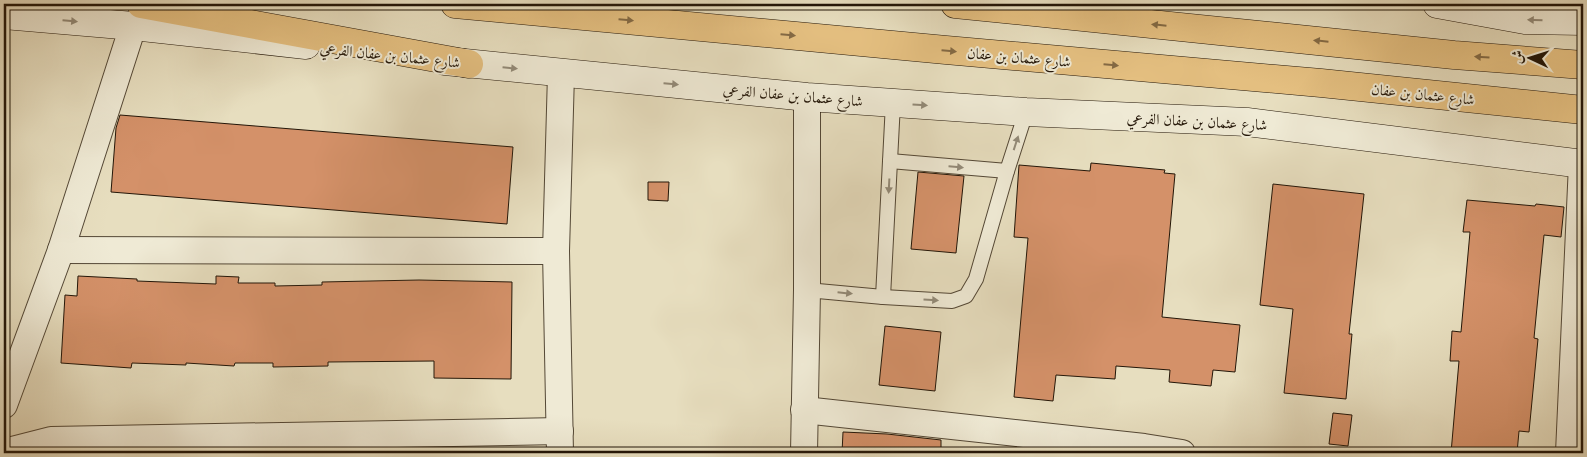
<svg xmlns="http://www.w3.org/2000/svg" width="1587" height="457" viewBox="0 0 1587 457" font-family="'Libre Caslon Text',Amiri,serif">
  <style>
    .building { fill: #d49169; stroke: #231608 }
    .lines { fill: none; stroke-linecap: round; stroke-linejoin: round }
    .service-casing { stroke: #544836; stroke-width: 16 }
    .minor-casing { stroke: #544836; stroke-width: 28 }
    .secondary-casing { stroke: #231608; stroke-width: 29 }
    .primary-casing { stroke: #231608; stroke-width: 29 }
    .service { stroke: #efead5; stroke-width: 14 }
    .minor { stroke: #efead5; stroke-width: 26 }
    .secondary { stroke: #efead5; stroke-width: 28 }
    .primary { stroke: #e4bf80; stroke-width: 28 }
    .oneway { fill: #846a44 }
    .oneway2 { fill: #938b79 }
    .labels { text-anchor: middle; dominant-baseline: central; stroke-width: 4; stroke-linejoin: round; paint-order: stroke }
    .street-label { font-size: 15px; fill: #231608; stroke: #efead5 }
  </style>
  <rect width="100%" height="100%" fill="#e7debf"/>
  <filter id="stains"><feTurbulence type="fractalNoise" baseFrequency=".004" numOctaves="4"/><feColorMatrix values="0 0 0 0 .2 0 0 0 0 .09 0 0 0 0 .02 0 0 0 .5 -.17"/></filter>
  <radialGradient id="worn" r=".72"><stop offset=".6" stop-color="#630" stop-opacity="0"/><stop offset="1" stop-color="#630" stop-opacity=".3"/></radialGradient>
  <!-- building -->
  <g class="building">
    <polygon points="120,115 513,147 507,224 111,192 116,128"/>
    <polygon points="1091,163 1165,170 1164,173 1175,174 1162,317 1240,325 1235,372 1213,370 1211,386 1169,382 1170,370 1116,366 1115,379 1056,375 1053,401 1014,397 1028,238 1014,237 1019,165 1090,171"/>
    <polygon points="918,172 964,176 956,253 911,249"/>
    <polygon points="648,182 669,182 668,201 648,200"/>
    <polygon points="1273,184 1364,194 1349,334 1352,334 1346,399 1284,393 1293,309 1260,305"/>
    <polygon points="1467,200 1535,206 1536,204 1564,207 1561,237 1544,235 1534,338 1538,339 1529,432 1519,431 1517,453 1451,453 1459,361 1450,361 1452,331 1461,332 1470,232 1463,232"/>
    <polygon points="78,276 137,279 137,281 216,284 216,276 239,277 238,283 275,283 275,286 322,285 322,282 419,280 512,282 511,379 434,378 434,361 328,362 328,366 273,367 273,363 235,363 234,366 186,363 186,365 132,363 131,368 61,363 65,295 77,296"/>
    <polygon points="885,326 941,332 935,391 879,385"/>
    <polygon points="1333,413 1352,415 1348,446 1329,444"/>
    <polygon points="843,432 887,434 941,440 941,453 842,453"/>
  </g>
  <g class="lines">
    <defs>
      <g id="service">
        <polyline points="890,161 1007,171"/>
        <polyline points="807,290 883,297 952,301 966,296 976,279 1007,171 1026,112"/>
        <polyline points="883,297 893,103"/>
      </g>
      <g id="minor">
        <polyline points="61,250 556,251"/>
        <polyline points="4,405 61,250 133,26"/>
        <polyline points="804,410 1144,447 1182,453"/>
        <polyline points="4,452 51,440 560,431"/>
        <polyline points="560,453 556,251 561,74"/>
        <polyline points="804,453 807,290 807,97"/>
        <polyline points="1569,453 1582,164"/>
      </g>
      <g id="secondary">
        <polyline points="1437,4 1525,20 1583,21"/>
        <polyline points="4,15 133,26 306,45"/>
        <polyline points="445,61 807,97 1026,112 1247,122 1583,164"/>
      </g>
      <g id="primary">
        <polyline points="141,4 469,64"/>
        <polyline points="455,4 946,50 1321,83 1583,110"/>
        <polyline points="955,4 1454,55 1583,65"/>
      </g>
    </defs>
    <!-- service casing -->
    <use href="#service" class="service-casing"/>
    <!-- minor casing -->
    <use href="#minor" class="minor-casing"/>
    <!-- secondary casing -->
    <use href="#secondary" class="secondary-casing"/>
    <!-- primary casing -->
    <use href="#primary" class="primary-casing"/>
    <!-- service -->
    <use href="#service" class="service"/>
    <!-- minor -->
    <use href="#minor" class="minor"/>
    <!-- secondary -->
    <use href="#secondary" class="secondary"/>
    <!-- primary -->
    <use href="#primary" class="primary"/>
  </g>
  <!-- one-way arrows -->
  <defs><path id="oneway-solid" d="M-6-.8H1V-3.2L6.5 0L1 3.2V.8H-6Z" transform="scale(1.25)"/></defs>
  <g class="oneway">
    <use href="#oneway-solid" transform="translate(626 20) rotate(5)"/>
    <use href="#oneway-solid" transform="translate(1159 25) rotate(-174)"/>
    <use href="#oneway-solid" transform="translate(788 35) rotate(5)"/>
    <use href="#oneway-solid" transform="translate(1321 41) rotate(-174)"/>
    <use href="#oneway-solid" transform="translate(949 51) rotate(5)"/>
    <use href="#oneway-solid" transform="translate(1482 57) rotate(-176)"/>
    <use href="#oneway-solid" transform="translate(1111 65) rotate(5)"/>
  </g>
  <g class="oneway2">
    <use href="#oneway-solid" transform="translate(1535 20) rotate(-178)"/>
    <use href="#oneway-solid" transform="translate(70 21) rotate(5)"/>
    <use href="#oneway-solid" transform="translate(510 68) rotate(6)"/>
    <use href="#oneway-solid" transform="translate(671 84) rotate(5)"/>
    <use href="#oneway-solid" transform="translate(920 105) rotate(4)"/>
    <use href="#oneway-solid" transform="translate(1016 143) rotate(-72)"/>
    <use href="#oneway-solid" transform="translate(956 167) rotate(5)"/>
    <use href="#oneway-solid" transform="translate(889 186) rotate(93)"/>
    <use href="#oneway-solid" transform="translate(845 293) rotate(6)"/>
    <use href="#oneway-solid" transform="translate(931 300) rotate(3)"/>
  </g>
  <g class="labels">
    <!-- street labels -->
    <g class="street-label">
      <text transform="translate(390 55) rotate(6)">شارع عثمان بن عفان الفرعي</text>
      <text transform="translate(1019 57) rotate(5)">شارع عثمان بن عفان</text>
      <text transform="translate(1423 94) rotate(6)">شارع عثمان بن عفان</text>
      <text transform="translate(793 95) rotate(5)">شارع عثمان بن عفان الفرعي</text>
      <text transform="translate(1197 121) rotate(3)">شارع عثمان بن عفان الفرعي</text>
    </g>
  </g>
  <!-- margin -->
  <rect width="1587" height="457" fill="none" stroke="#e7debf" stroke-width="20"/>
  <rect x="5" y="5" width="1577" height="447" fill="none" stroke="#231608" stroke-width="2.5"/>
  <rect x="10" y="10" width="1567" height="437" fill="none" stroke="#231608"/>
  <!-- north arrow -->
  <g transform="translate(1530 58) rotate(274)" stroke="#efead5" stroke-width="4" paint-order="stroke">
  <path d="M0-4L9 19L0 12L-9 19Z" fill="#231608"/>
  <text y="-8" font-size="14" font-weight="bold" text-anchor="middle" fill="#231608">ش</text>
  </g>
  <rect width="100%" height="100%" filter="url(#stains)"/>
  <rect width="100%" height="100%" fill="url(#worn)"/>
</svg>
